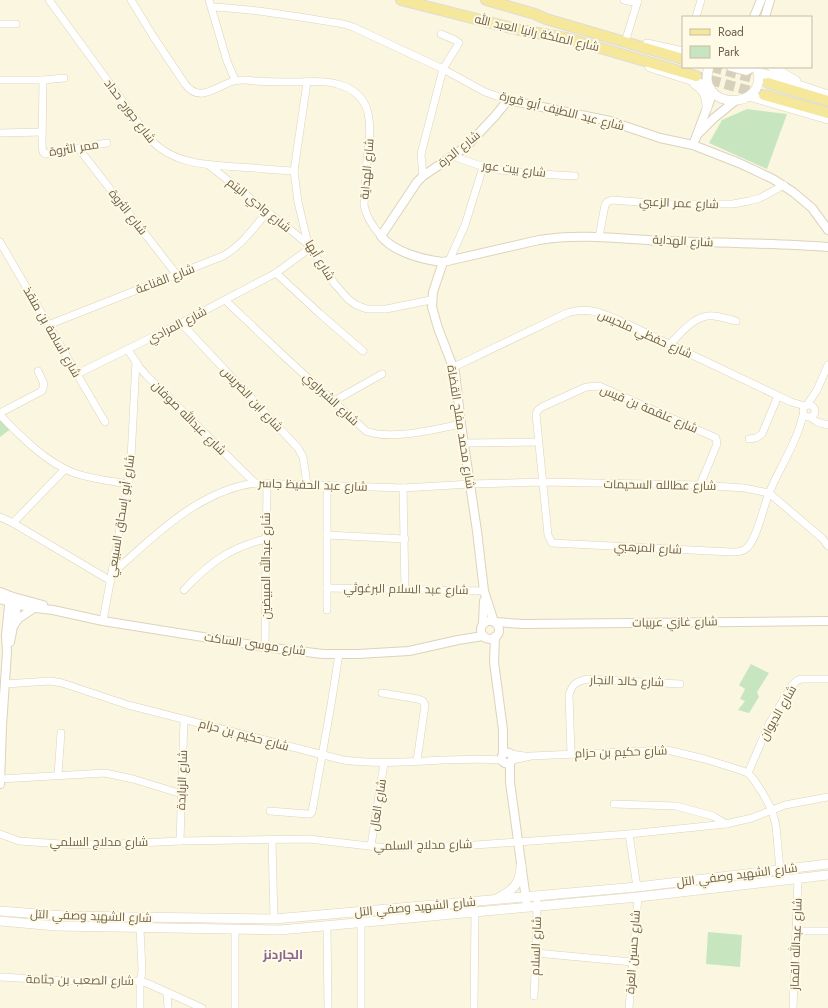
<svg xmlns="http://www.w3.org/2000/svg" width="828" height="1008" viewBox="0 0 828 1008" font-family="Jost,Cairo,sans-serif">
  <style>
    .green { fill: #c7e6c0 }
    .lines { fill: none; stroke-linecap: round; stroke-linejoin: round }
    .primary-tunnel { stroke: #d7d0ba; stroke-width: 10; stroke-dasharray: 10 5; stroke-linecap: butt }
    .minor-casing { stroke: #ddd3bd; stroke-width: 8 }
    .tertiary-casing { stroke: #ddd3bd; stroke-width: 10 }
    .secondary-casing { stroke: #dfd3b8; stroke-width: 10 }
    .primary-casing { stroke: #dfdcd7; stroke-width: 12 }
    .minor { stroke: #fff; stroke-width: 7 }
    .tertiary { stroke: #fff; stroke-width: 8 }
    .secondary { stroke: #fff; stroke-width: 9 }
    .primary { stroke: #f6e89b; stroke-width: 10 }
    .labels { text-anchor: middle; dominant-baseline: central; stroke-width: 4; stroke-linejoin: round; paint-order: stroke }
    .street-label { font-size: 12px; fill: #6f5f49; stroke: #fefae5 }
    .neighbourhood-label { font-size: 13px; font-weight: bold; fill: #8d6592; stroke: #fefae5 }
  </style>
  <rect width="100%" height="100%" fill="#faf6e0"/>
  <!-- green -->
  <g class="green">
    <polygon points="747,109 787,114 767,169 709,143 722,120"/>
    <polygon points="0,415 12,428 0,437"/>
    <polygon points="751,664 769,673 757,692 759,697 749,713 738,710 745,701 740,699 745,689 739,685"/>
    <polygon points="708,932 742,935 740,967 706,964"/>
  </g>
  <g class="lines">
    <!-- primary-tunnel -->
    <g class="primary-tunnel">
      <polyline points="712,67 767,82"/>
      <polyline points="696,76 761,94"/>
    </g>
    <defs>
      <g id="minor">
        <path d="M 49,0 L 151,140 C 173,164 207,165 238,167 C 256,168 275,170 294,171"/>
        <path d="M 131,0 L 153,36 L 185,84 C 200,104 216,86 234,81 C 241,79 248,80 255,81 C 268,82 281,82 295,82 C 308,82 323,80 337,84 C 376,94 371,128 367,159 C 366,174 365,189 364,205 C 366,217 373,227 381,236"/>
        <polyline points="209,0 227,61 235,80"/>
        <polyline points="624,0 637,3"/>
        <path d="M 212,7 C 255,9 299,17 343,24 L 353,27 L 443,69 L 485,92 L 508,100"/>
        <polyline points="696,17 701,0"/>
        <polyline points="0,24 16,24"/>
        <polyline points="626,39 638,0"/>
        <polyline points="0,80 43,80 64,78"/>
        <polyline points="43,80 42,146 43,152 46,154 51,153 107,143"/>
        <polyline points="307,82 294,171 298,202 308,244 334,283 348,299 356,305 367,309 386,309 431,300"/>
        <polyline points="0,133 42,132"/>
        <polyline points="79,149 177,275"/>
        <path d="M 454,156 C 492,174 534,173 575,176"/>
        <polyline points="210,166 308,244"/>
        <polyline points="423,176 421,154 443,69 459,43 455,40 441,34"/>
        <polyline points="599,237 605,205 607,202 612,200 665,204 733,204 749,201 760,198 784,185"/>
        <polyline points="0,242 105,422"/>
        <polyline points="449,261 465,225 483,167"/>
        <polyline points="276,273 319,313 363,351"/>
        <path d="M 225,300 L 285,357 L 366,431 C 390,441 435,429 461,424"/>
        <polyline points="181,323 298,448 303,457 307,484"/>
        <path d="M 48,325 L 223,256 C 241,246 254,228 267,212"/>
        <path d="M 670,344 C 682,332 695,314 714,316 C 721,317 729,319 736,321"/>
        <polyline points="128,350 140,368 147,376 255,483"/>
        <path d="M 454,367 L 567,313 C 589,306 605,314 625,323 L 791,402 L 805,406"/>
        <polyline points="77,374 181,323 276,273 310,248"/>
        <polyline points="334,401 382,374"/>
        <circle cx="809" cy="411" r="6"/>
        <polyline points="807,405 817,390 828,365"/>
        <polyline points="0,413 42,391 44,384 38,371"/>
        <path d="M 0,415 C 20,436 47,463 74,473 C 92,479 110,481 128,484"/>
        <polyline points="810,417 817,422 828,425"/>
        <polyline points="749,439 756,438 762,434 778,396"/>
        <polyline points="464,443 538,442"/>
        <path d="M 700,485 L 717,444 L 716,438 L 599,386 L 586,387 L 542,407 L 538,410 L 536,414 L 548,535 L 552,543 L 731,552 C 737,552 743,552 748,547 C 758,535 763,508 769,493 C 780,467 797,442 803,415"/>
        <polyline points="403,488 405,589"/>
        <polyline points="0,517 13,523 111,581"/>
        <polyline points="13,523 65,469"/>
        <polyline points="327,535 405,539"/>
        <path d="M 113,573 C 154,536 198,491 255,483 L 403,488 L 471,484 L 542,482 L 700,485 L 744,488 L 769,493 L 822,538 L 828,546"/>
        <polyline points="327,588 484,591"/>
        <path d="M 184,590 C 208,564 230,547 266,539"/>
        <polyline points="327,610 327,485"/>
        <polyline points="103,621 128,484 131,458 136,362"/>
        <polyline points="265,647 267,484"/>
        <path d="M 5,684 L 50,681 L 62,683 L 128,705 L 343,760 C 395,767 449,756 502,760"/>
        <polyline points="382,693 418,699 423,701 425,705 417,761"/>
        <polyline points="511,754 524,756"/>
        <path d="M 571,754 L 569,695 C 572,684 577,681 588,679 L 680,684"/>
        <polyline points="512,760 531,756 667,750 705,759 740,770 748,773 754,780 762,792 772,810 776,826 780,870"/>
        <polyline points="748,773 769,724 792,685 798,680 802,679 828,679"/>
        <polyline points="58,775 61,733"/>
        <polyline points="0,779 105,773 133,779 182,794"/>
        <polyline points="614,804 676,806 713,816 726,824"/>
        <polyline points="270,811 307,814 310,814 312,812 331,705 339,654"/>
        <polyline points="0,834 19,841 75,845 117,844 180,841 309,839 386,848 475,845 629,834 726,824 752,818 785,805 828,797"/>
        <polyline points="629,834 637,887"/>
        <polyline points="272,840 274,919"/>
        <polyline points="180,841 184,719"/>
        <polyline points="371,846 384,763"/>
        <polyline points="361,923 361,1008"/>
        <polyline points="327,926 328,1008"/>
        <polyline points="796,931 828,931"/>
        <polyline points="536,953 632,962"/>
        <polyline points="0,977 72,981 140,981 149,984 202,1008"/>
        <polyline points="167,993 168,1008"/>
        <polyline points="534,996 536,953 537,902"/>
        <polyline points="140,1008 140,986 142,970 140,928"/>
        <polyline points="235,1008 235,929"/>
        <polyline points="474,1008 475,912"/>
        <polyline points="629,1008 638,897"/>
        <polyline points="793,1008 798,879"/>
      </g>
      <g id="tertiary">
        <polyline points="754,17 761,0"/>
        <polyline points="765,17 770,0"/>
        <polyline points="731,67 746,71 753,67"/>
        <polyline points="699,133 714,118 735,101"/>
        <polyline points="693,145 713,92"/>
        <path d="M 828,230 L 812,208 L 793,192 L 773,179 L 739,163 L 693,145 L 660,138 L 610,121 L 508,100 L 495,116 L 467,146 L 423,176 L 417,182 L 381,236 C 393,252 424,260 443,262 L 539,240 C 580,233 623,239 664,241 C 718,243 773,243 828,247"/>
        <polyline points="443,262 433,292 432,307 438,328 455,372 461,424 477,531 484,591 494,622"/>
        <polyline points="0,592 10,596 43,605"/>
        <polyline points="0,599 27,607 53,610 103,621 265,647 323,654 358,654 409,651 458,640 483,636"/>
        <circle cx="490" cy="630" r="9"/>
        <polyline points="495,622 523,624 828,621"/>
        <polyline points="483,623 484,601"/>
        <polyline points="14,625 18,619 34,608"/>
        <polyline points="495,637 494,662 503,730 503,753"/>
        <polyline points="10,642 18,601"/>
        <circle cx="507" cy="758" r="5.5"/>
        <polyline points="510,762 510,782 527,907"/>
        <polyline points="0,784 2,726 7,652 6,636 10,596"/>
      </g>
      <g id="secondary">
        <polyline points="647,44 683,52"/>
        <polyline points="650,67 697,82 710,88"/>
        <path d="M 709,67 C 694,111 771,112 757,67"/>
        <polyline points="772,67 796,81"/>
        <polyline points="758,72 828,95"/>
        <path d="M 695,84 C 704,90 707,96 707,108"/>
        <polyline points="749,96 828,119"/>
        <path d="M 498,898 C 513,891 521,882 521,866"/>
        <polyline points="0,911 65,916 274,919 637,887 828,864"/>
        <polyline points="0,921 56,926 280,930 638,897 828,875"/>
      </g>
      <g id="primary">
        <polyline points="401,0 520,30 566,38 696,76"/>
        <polyline points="486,0 535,14 546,19 683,59"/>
        <polyline points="768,83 828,101"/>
        <polyline points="764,95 828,113"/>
      </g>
    </defs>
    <!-- minor casing -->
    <use href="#minor" class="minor-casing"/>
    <!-- tertiary casing -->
    <use href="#tertiary" class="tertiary-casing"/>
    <!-- secondary casing -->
    <use href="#secondary" class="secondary-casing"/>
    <!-- primary casing -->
    <use href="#primary" class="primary-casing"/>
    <!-- minor -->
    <use href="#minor" class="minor"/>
    <!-- tertiary -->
    <use href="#tertiary" class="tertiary"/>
    <!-- secondary -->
    <use href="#secondary" class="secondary"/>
    <!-- primary -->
    <use href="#primary" class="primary"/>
  </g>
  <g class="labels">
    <!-- street labels -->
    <g class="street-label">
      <text transform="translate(537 33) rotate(13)">شارع الملكة رانيا العبد الله</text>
      <text transform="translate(130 111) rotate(53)">شارع جورج حداد</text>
      <text transform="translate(562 111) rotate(14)">شارع عبد اللطيف أبو قورة</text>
      <text transform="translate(74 148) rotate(-9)">ممر الثروة</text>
      <text transform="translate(459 149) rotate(-39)">شارع الدرة</text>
      <text transform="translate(367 169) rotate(-85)">شارع الهداية</text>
      <text transform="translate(514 169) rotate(7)">شارع بيت عور</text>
      <text transform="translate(679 203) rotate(2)">شارع عمر الزعبي</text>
      <text transform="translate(259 205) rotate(39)">شارع وادي اليتم</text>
      <text transform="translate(128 212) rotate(52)">شارع الثروة</text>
      <text transform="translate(683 241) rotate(3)">شارع الهداية</text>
      <text transform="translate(320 260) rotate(59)">شارع أبها</text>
      <text transform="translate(165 279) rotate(-21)">شارع القناعة</text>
      <text transform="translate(177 325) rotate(-27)">شارع المرادي</text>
      <text transform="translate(52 332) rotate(60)">شارع أسامة بن منقذ</text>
      <text transform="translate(645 334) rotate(24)">شارع حفظي ملحيس</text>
      <text transform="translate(252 399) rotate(47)">شارع ابن الضريس</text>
      <text transform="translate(331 399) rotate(43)">شارع الشبراوي</text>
      <text transform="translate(649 409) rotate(23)">شارع علقمة بن قيس</text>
      <text transform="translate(189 418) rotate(45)">شارع عبدالله صوفان</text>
      <text transform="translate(461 427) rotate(81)">شارع محمد مفلح القضاة</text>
      <text transform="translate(313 485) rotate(2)">شارع عبد الحفيظ جاسر</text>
      <text transform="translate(660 485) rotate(1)">شارع عطالله السحيمات</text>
      <text transform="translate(121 516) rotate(-81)">شارع أبو إسحاق السبيعي</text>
      <text transform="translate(648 548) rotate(3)">شارع المرهبي</text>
      <text transform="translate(266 566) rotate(-90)">شارع عبدالله المبيضين</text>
      <text transform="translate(406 589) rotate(1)">شارع عبد السلام البرغوثي</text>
      <text transform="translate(675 622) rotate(-1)">شارع غازي عربيات</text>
      <text transform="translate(255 644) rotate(8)">شارع موسى الساكت</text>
      <text transform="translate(627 681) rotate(2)">شارع خالد النجار</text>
      <text transform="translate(778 713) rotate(-60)">شارع الديوان</text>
      <text transform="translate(244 735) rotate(15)">شارع حكيم بن حزام</text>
      <text transform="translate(621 752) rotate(-2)">شارع حكيم بن حزام</text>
      <text transform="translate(182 780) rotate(-88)">شارع الزبابدة</text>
      <text transform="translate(378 805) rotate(-81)">شارع العال</text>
      <text x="99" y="842">شارع مدلاج السلمي</text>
      <text transform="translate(423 845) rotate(-1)">شارع مدلاج السلمي</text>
      <text transform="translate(737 875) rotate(-7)">شارع الشهيد وصفي التل</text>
      <text transform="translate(415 907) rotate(-5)">شارع الشهيد وصفي التل</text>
      <text transform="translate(91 916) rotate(2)">شارع الشهيد وصفي التل</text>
      <text transform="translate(796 944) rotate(-88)">شارع عبدالله القماز</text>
      <text transform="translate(536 946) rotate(-88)">شارع السلام</text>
      <text transform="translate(633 952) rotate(-86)">شارع حسين العزة</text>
      <text transform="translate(80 980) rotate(1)">شارع الصعب بن جثامة</text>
    </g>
    <!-- neighbourhood labels -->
    <g class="neighbourhood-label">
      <text x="283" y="954">الجاردنز</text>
    </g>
  </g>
  <!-- legend -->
  <rect x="682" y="16" width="130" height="52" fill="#fefae5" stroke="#c5bca7"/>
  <rect x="690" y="29" width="20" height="6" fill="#f6e89b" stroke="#c5bca7"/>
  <text x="718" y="36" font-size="12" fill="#6f5f49">Road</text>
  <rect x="690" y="46" width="20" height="12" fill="#c7e6c0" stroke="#c5bca7"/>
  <text x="718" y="56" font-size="12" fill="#6f5f49">Park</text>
</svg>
